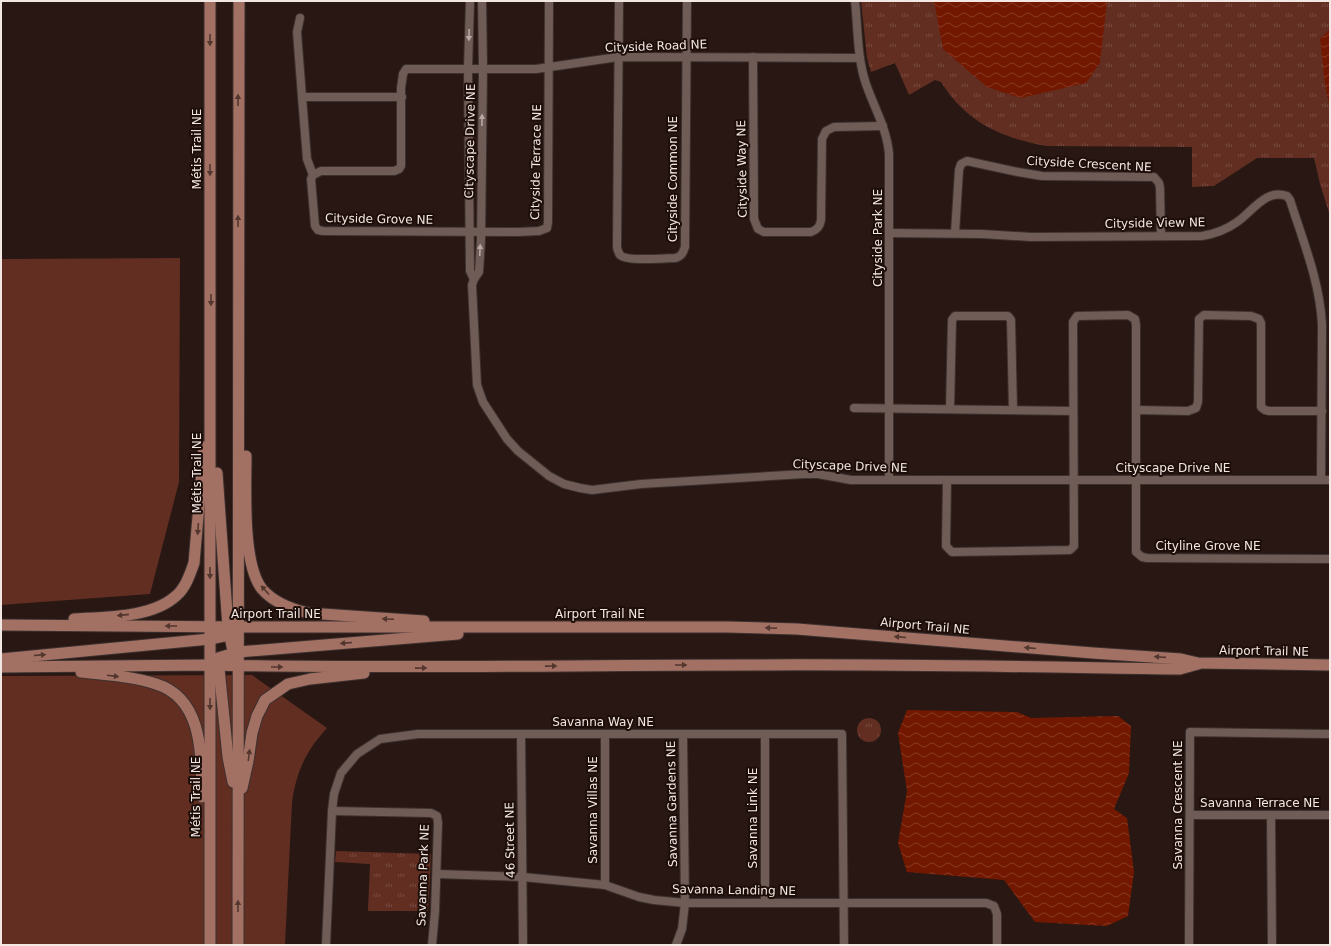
<svg xmlns="http://www.w3.org/2000/svg" width="1331" height="946" viewBox="0 0 1331 946" font-family="'DejaVu Sans',sans-serif">
  <style>
    .grass { fill: #612e21 }
    .park { fill: url(#park-tufts) }
    .water { fill: url(#water-waves) }
    .lines { fill: none; stroke-linecap: round; stroke-linejoin: round }
    .minor-casing { stroke: #3d312f; stroke-width: 10 }
    .major-casing { stroke: #3d312f; stroke-width: 13 }
    .minor { stroke: #705c56; stroke-width: 8 }
    .major { stroke: #a27164; stroke-width: 11 }
    .oneway { fill: #b8a8a4 }
    .oneway2 { fill: #53362e }
    .labels { text-anchor: middle; dominant-baseline: central; stroke-width: 4; stroke-linejoin: round; paint-order: stroke }
    .street-label { font-size: 12px; fill: #f3e7e3; stroke: #1e0e0a }
  </style>
  <defs>
    <pattern id="park-tufts" width="24" height="20" patternUnits="userSpaceOnUse"><rect width="24" height="20" fill="#612e21"/><path d="M3 7l-1-3M5 7V3M7 7l1-3M15 17l-1-3M17 17v-4M19 17l1-3" fill="none" stroke="#784c41"/></pattern>
    <pattern id="water-waves" width="16" height="10" patternUnits="userSpaceOnUse"><rect width="16" height="10" fill="#731800"/><path d="M0 5q4-4 8 0t8 0" fill="none" stroke="#873a25"/></pattern>
  </defs>
  <rect width="100%" height="100%" fill="#281713"/>
  <!-- grass -->
  <g class="grass">
    <polygon points="180,258 179,482 150,594 1,605 1,259"/>
    <path d="M 252,675 L 327,728 C 306,751 296,772 292,803 L 285,945 L 1,945 L 1,676 Z"/>
  </g>
  <!-- park -->
  <g class="park">
    <path d="M 861,1 L 1330,1 L 1330,216 L 1320,184 L 1314,158 L 1257,158 L 1214,186 L 1192,187 L 1192,147 L 1046,146 C 1000,137 967,123 941,82 L 935,80 L 909,95 L 895,63 L 871,72 L 867,58 Z"/>
    <circle cx="869" cy="730" r="12"/>
    <polygon points="336,851 431,854 428,911 368,911 370,864 335,862"/>
  </g>
  <!-- water -->
  <g class="water">
    <polygon points="934,1 1107,1 1100,63 1086,83 1021,98 987,87 943,49"/>
    <polygon points="1330,29 1330,109 1325,85 1320,39"/>
    <polygon points="907,710 1017,712 1031,718 1118,716 1131,726 1129,773 1114,809 1127,818 1134,872 1128,916 1107,926 1035,922 1004,880 907,872 898,843 907,791 898,733"/>
  </g>
  <g class="lines">
    <defs>
      <g id="minor">
        <polyline points="470,1 468,69 470,271 474,279 479,272 481,240 483,69 482,1"/>
        <polyline points="549,1 548,222 547,228 539,231 518,232 323,231 318,230 315,226 311,179 313,175 321,171 394,171 399,169 401,166 401,88 403,74 406,69 536,69 618,57 860,58"/>
        <path d="M 619,1 L 617,246 C 617,249 618,252 620,255 C 627,262 664,258 675,258 C 681,257 683,253 685,247 L 687,1"/>
        <path d="M 855,1 C 858,28 857,58 866,84 C 874,107 887,129 889,154 L 889,480"/>
        <polyline points="300,18 297,32 302,97"/>
        <path d="M 753,57 L 754,219 L 758,229 L 764,232 L 811,232 C 817,230 820,227 821,220 L 822,139 L 826,131 L 834,127 L 883,126"/>
        <polyline points="313,175 307,159 302,97 402,97"/>
        <path d="M 890,233 L 982,234 L 1031,237 L 1202,236 C 1214,234 1226,230 1237,222 C 1252,212 1266,188 1287,196 L 1290,200 C 1303,241 1320,282 1322,325 L 1321,480"/>
        <polyline points="955,233 959,170 961,164 967,161 1018,172 1042,176 1154,177 1159,183 1160,188 1161,236"/>
        <polyline points="474,279 472,285 477,385 483,402 507,439 518,451 549,476 564,484 580,488 592,490 641,484 804,474 818,474 851,480 1330,480"/>
        <polyline points="854,408 1073,411"/>
        <polyline points="950,409 952,320 955,316 1008,316 1011,320 1013,410"/>
        <polyline points="1136,410 1188,411 1196,408 1198,402 1199,319 1204,315 1251,316 1259,319 1261,323 1261,407 1265,410 1269,411 1322,411"/>
        <polyline points="947,480 946,546 952,552 1070,550 1074,546 1073,322 1077,316 1128,315 1135,319 1136,325 1136,552 1142,557 1147,558 1330,559"/>
        <polyline points="521,734 523,945"/>
        <polyline points="765,734 765,903"/>
        <polyline points="605,735 605,885"/>
        <polyline points="332,811 431,813 437,816 438,823 435,912 432,945"/>
        <polyline points="1190,815 1330,815"/>
        <polyline points="1271,816 1272,945"/>
        <polyline points="437,874 523,877 605,885 639,897 654,900 685,903 986,903 994,906 997,914 997,945"/>
        <polyline points="326,945 332,811 334,794 341,773 357,754 380,739 418,734 842,734 844,945"/>
        <polyline points="676,945 682,929 685,903 683,734"/>
        <polyline points="1189,945 1190,732 1330,734"/>
      </g>
      <g id="major">
        <path d="M 246,456 C 246,489 242,564 262,589 C 274,603 291,609 308,613 L 424,621"/>
        <polyline points="217,473 228,627 234,656"/>
        <path d="M 74,619 C 106,617 153,618 177,595 C 186,587 190,574 194,563 L 204,447"/>
        <polyline points="1,625 238,627 727,627 797,629 1093,653 1181,659 1198,663 1330,665"/>
        <polyline points="1,659 210,639 229,635 234,630"/>
        <polyline points="218,659 228,757 233,782"/>
        <polyline points="210,665 218,658 238,652 458,634"/>
        <path d="M 1,667 L 210,665 C 390,669 571,665 751,665 C 894,664 1037,667 1180,669 L 1198,664"/>
        <path d="M 81,672 C 106,675 132,676 156,684 C 204,699 201,756 202,797"/>
        <polyline points="242,788 248,761 252,733 257,716 265,700 288,684 310,679 364,673"/>
        <polyline points="210,945 210,1"/>
        <polyline points="238,945 239,1"/>
      </g>
    </defs>
    <!-- minor casing -->
    <use href="#minor" class="minor-casing"/>
    <!-- major casing -->
    <use href="#major" class="major-casing"/>
    <!-- minor -->
    <use href="#minor" class="minor"/>
    <!-- major -->
    <use href="#major" class="major"/>
  </g>
  <!-- one-way arrows -->
  <defs><path id="oneway-solid" d="M-6-.8H1V-3.2L6.5 0L1 3.2V.8H-6Z"/></defs>
  <g class="oneway">
    <use href="#oneway-solid" transform="translate(469 35) rotate(91)"/>
    <use href="#oneway-solid" transform="translate(482 120) rotate(-89)"/>
    <use href="#oneway-solid" transform="translate(480 250) rotate(-87)"/>
  </g>
  <g class="oneway2">
    <use href="#oneway-solid" transform="translate(210 40) rotate(90)"/>
    <use href="#oneway-solid" transform="translate(238 100) rotate(-90)"/>
    <use href="#oneway-solid" transform="translate(210 170) rotate(90)"/>
    <use href="#oneway-solid" transform="translate(238 221) rotate(-90)"/>
    <use href="#oneway-solid" transform="translate(211 300) rotate(90)"/>
    <use href="#oneway-solid" transform="translate(198 529) rotate(94)"/>
    <use href="#oneway-solid" transform="translate(210 573) rotate(90)"/>
    <use href="#oneway-solid" transform="translate(265 590) rotate(-132)"/>
    <use href="#oneway-solid" transform="translate(123 615) rotate(174)"/>
    <use href="#oneway-solid" transform="translate(388 619) rotate(-177)"/>
    <use href="#oneway-solid" transform="translate(171 626) rotate(-180)"/>
    <use href="#oneway-solid" transform="translate(771 628) rotate(-178)"/>
    <use href="#oneway-solid" transform="translate(900 637) rotate(-175)"/>
    <use href="#oneway-solid" transform="translate(346 643) rotate(175)"/>
    <use href="#oneway-solid" transform="translate(1030 648) rotate(-175)"/>
    <use href="#oneway-solid" transform="translate(40 655) rotate(-5)"/>
    <use href="#oneway-solid" transform="translate(1160 657) rotate(-176)"/>
    <use href="#oneway-solid" transform="translate(681 665)"/>
    <use href="#oneway-solid" transform="translate(551 666) rotate(-1)"/>
    <use href="#oneway-solid" transform="translate(277 667)"/>
    <use href="#oneway-solid" transform="translate(421 668) rotate(-1)"/>
    <use href="#oneway-solid" transform="translate(113 676) rotate(7)"/>
    <use href="#oneway-solid" transform="translate(210 704) rotate(90)"/>
    <use href="#oneway-solid" transform="translate(249 755) rotate(-83)"/>
    <use href="#oneway-solid" transform="translate(238 906) rotate(-90)"/>
  </g>
  <g class="labels">
    <!-- street labels -->
    <g class="street-label">
      <text transform="translate(656 46) rotate(-2)">Cityside Road NE</text>
      <text transform="translate(470 141) rotate(-89)">Cityscape Drive NE</text>
      <text transform="translate(197 149) rotate(-90)">Métis Trail NE</text>
      <text transform="translate(536 162) rotate(-89)">Cityside Terrace NE</text>
      <text transform="translate(1089 164) rotate(3)">Cityside Crescent NE</text>
      <text transform="translate(742 169) rotate(-91)">Cityside Way NE</text>
      <text transform="translate(673 179) rotate(-90)">Cityside Common NE</text>
      <text transform="translate(379 219) rotate(1)">Cityside Grove NE</text>
      <text transform="translate(1155 223) rotate(-1)">Cityside View NE</text>
      <text transform="translate(878 238) rotate(-90)">Cityside Park NE</text>
      <text transform="translate(850 466) rotate(2)">Cityscape Drive NE</text>
      <text x="1173" y="468">Cityscape Drive NE</text>
      <text transform="translate(197 473) rotate(-90)">Métis Trail NE</text>
      <text x="1208" y="546">Cityline Grove NE</text>
      <text x="276" y="614">Airport Trail NE</text>
      <text x="600" y="614">Airport Trail NE</text>
      <text transform="translate(925 626) rotate(5)">Airport Trail NE</text>
      <text transform="translate(1264 651) rotate(1)">Airport Trail NE</text>
      <text x="603" y="722">Savanna Way NE</text>
      <text transform="translate(196 797) rotate(-90)">Métis Trail NE</text>
      <text x="1260" y="803">Savanna Terrace NE</text>
      <text transform="translate(672 804) rotate(-91)">Savanna Gardens NE</text>
      <text transform="translate(1178 805) rotate(-90)">Savanna Crescent NE</text>
      <text transform="translate(593 810) rotate(-90)">Savanna Villas NE</text>
      <text transform="translate(753 818) rotate(-90)">Savanna Link NE</text>
      <text transform="translate(510 840) rotate(-91)">46 Street NE</text>
      <text transform="translate(423 875) rotate(-88)">Savanna Park NE</text>
      <text transform="translate(734 890) rotate(1)">Savanna Landing NE</text>
    </g>
  </g>
  <!-- border -->
  <rect width="1331" height="946" fill="none" stroke="#f3e7e3" stroke-width="4"/>
</svg>
